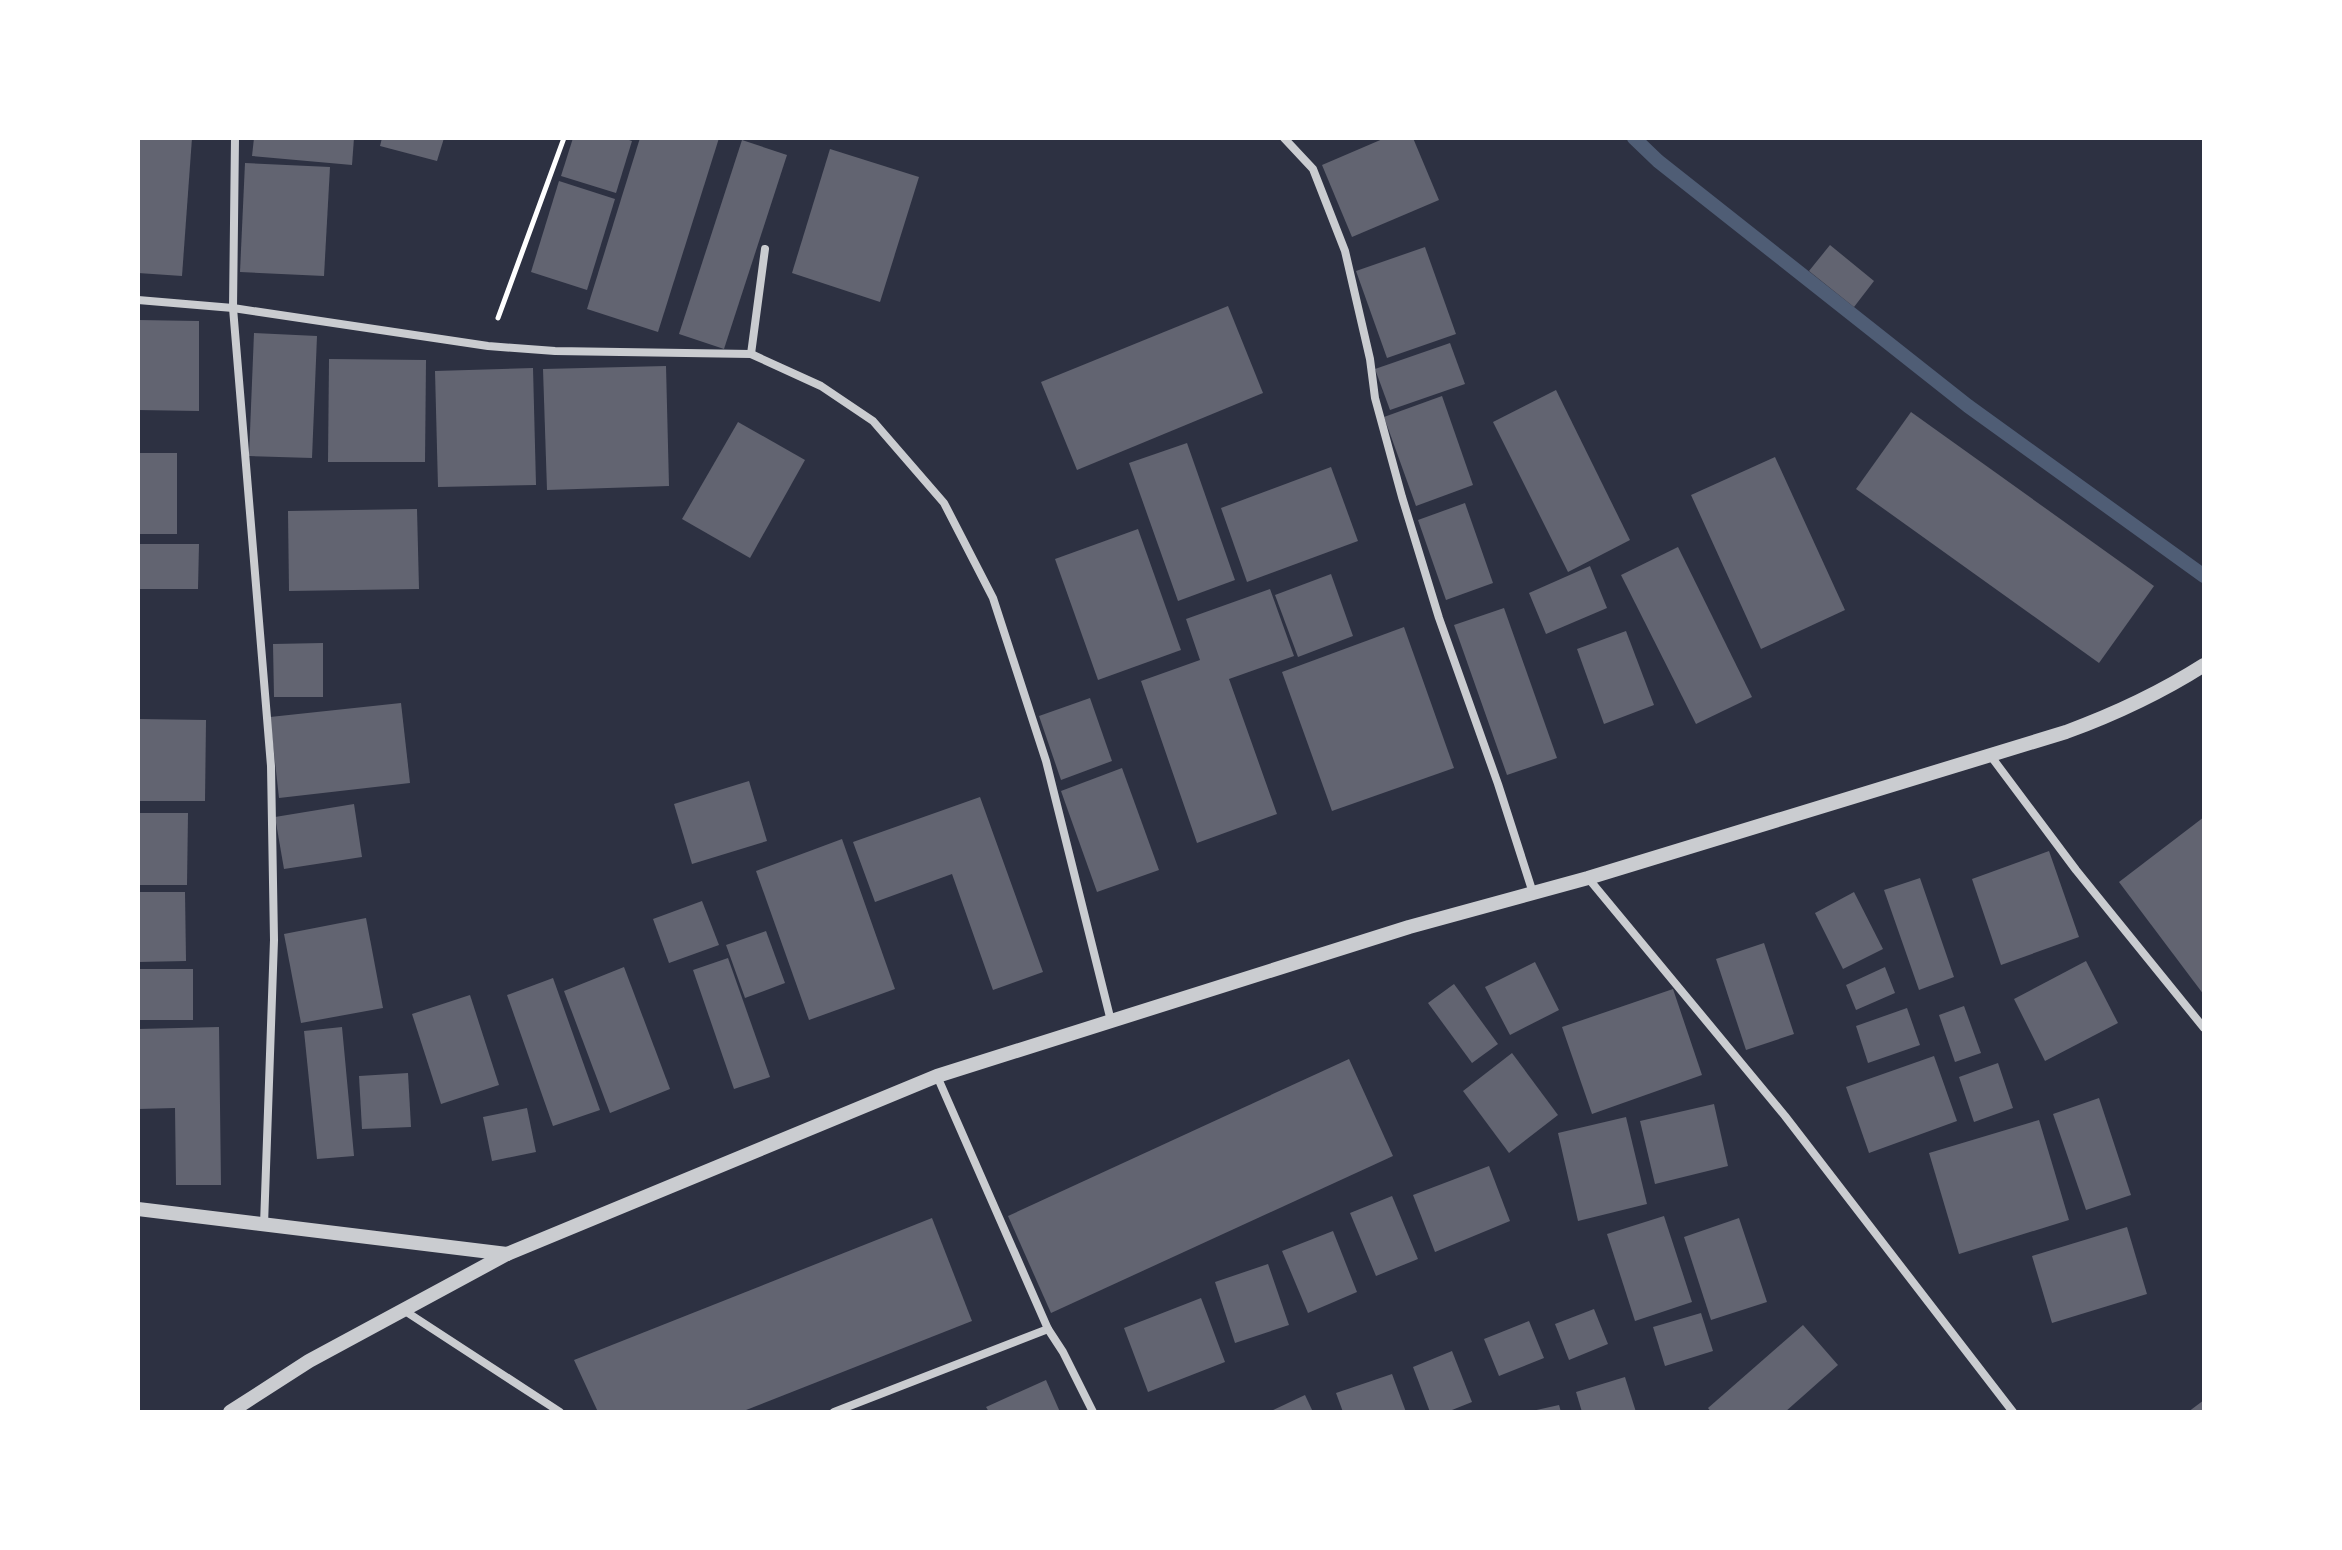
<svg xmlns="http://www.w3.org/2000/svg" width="2342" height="1550" viewBox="0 0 2342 1550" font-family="'Roboto Condensed',sans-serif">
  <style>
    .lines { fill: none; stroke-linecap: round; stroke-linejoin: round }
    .stream { stroke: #4f5d75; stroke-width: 14 }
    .building { fill: #626471 }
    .path { stroke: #fff; stroke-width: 5 }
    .minor { stroke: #caccd0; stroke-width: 8 }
    .tertiary { stroke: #caccd0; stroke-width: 14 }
  </style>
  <rect width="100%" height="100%" fill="#2d3142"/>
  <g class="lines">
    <!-- stream -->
    <polyline class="stream" points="1634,138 1658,161 1968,406 2204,576"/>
  </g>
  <!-- building -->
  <g class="building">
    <polygon points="138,138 192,138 182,276 138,273"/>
    <polygon points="254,138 354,138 352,165 252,156"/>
    <polygon points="382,138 444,138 437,161 380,146"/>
    <polygon points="573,138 623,138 632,141 616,193 561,176"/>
    <polygon points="640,138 719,138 658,332 587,309"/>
    <polygon points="1385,138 1413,138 1439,200 1352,237 1322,165"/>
    <polygon points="742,140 787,155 724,349 679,334"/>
    <polygon points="830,149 919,177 880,302 792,273"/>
    <polygon points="245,163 330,167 324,276 240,272"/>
    <polygon points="559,181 615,199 587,290 531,272"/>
    <polygon points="1830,245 1874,281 1854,307 1809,271"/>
    <polygon points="1425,247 1456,334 1387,358 1356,271"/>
    <polygon points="1228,306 1263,393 1077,470 1041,382"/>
    <polygon points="138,320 199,321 199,411 138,410"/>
    <polygon points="254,333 317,336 312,458 249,456"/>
    <polygon points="1450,343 1465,384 1390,410 1375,369"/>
    <polygon points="329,359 426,360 425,462 328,462"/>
    <polygon points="666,366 669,486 547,490 543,369"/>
    <polygon points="533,368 536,485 438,487 435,371"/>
    <polygon points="1556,390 1630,540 1568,572 1493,422"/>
    <polygon points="1442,396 1473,485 1416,506 1384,417"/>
    <polygon points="1911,412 2154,586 2099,663 1856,489"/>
    <polygon points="738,422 805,460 750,558 682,519"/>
    <polygon points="1187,443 1235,580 1178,601 1129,463"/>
    <rect x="138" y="453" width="39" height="81"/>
    <polygon points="1775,457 1845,610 1761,649 1691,495"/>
    <polygon points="1331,467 1358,541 1247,582 1221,508"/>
    <polygon points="1465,503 1493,583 1446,600 1418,520"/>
    <polygon points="417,509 419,589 289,591 288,511"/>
    <polygon points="1138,529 1181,650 1098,680 1055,559"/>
    <polygon points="138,544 199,544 198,589 138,589"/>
    <polygon points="1678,547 1752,697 1696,724 1621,575"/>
    <polygon points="1590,566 1607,608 1546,634 1529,593"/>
    <polygon points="1331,574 1353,636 1298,657 1275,595"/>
    <polygon points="1270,589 1294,656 1229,679 1277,814 1197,843 1141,681 1200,660 1186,619"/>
    <polygon points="1504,608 1557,758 1507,775 1454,625"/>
    <polygon points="1404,627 1454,768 1332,811 1282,672"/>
    <polygon points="1626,631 1654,705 1604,724 1577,649"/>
    <polygon points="323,643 323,697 274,697 273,644"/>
    <polygon points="1090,698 1112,761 1061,780 1039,716"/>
    <polygon points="401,703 410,783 279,798 270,717"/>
    <polygon points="138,719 206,720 205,801 138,801"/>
    <polygon points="1122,768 1159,870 1097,892 1061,791"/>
    <polygon points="749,781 767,841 692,864 674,804"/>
    <polygon points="980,797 1043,972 993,990 952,874 875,902 853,842"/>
    <polygon points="354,804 362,857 284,869 275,817"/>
    <polygon points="138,813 188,813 187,885 138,885"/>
    <polygon points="2204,817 2204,995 2119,882"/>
    <polygon points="842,839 895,989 809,1020 756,871"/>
    <polygon points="2049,851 2079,937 2001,965 1972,879"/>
    <polygon points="1920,878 1954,977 1919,990 1884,890"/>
    <polygon points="138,892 185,892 186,961 138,962"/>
    <polygon points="1854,892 1883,949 1843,969 1815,913"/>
    <polygon points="702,901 719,945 669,963 653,919"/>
    <polygon points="366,918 383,1008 301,1023 284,934"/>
    <polygon points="766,931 785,983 745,998 726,945"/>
    <polygon points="1764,943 1794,1034 1746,1050 1716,959"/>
    <polygon points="728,958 770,1077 734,1089 693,970"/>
    <polygon points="2086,961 2118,1023 2045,1061 2014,999"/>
    <polygon points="1535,962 1559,1010 1510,1035 1485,987"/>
    <polygon points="624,967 670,1089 610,1113 564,991"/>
    <polygon points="1885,967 1895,993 1856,1010 1846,985"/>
    <rect x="138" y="969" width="55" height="51"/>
    <polygon points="553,978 600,1110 553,1126 507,995"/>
    <polygon points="1454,984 1498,1044 1472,1063 1428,1003"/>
    <polygon points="1673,989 1702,1075 1592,1114 1562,1027"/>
    <polygon points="470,995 499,1085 441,1104 412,1014"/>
    <polygon points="1964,1006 1981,1053 1955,1062 1939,1015"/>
    <polygon points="1907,1008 1920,1045 1868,1063 1856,1026"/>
    <polygon points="219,1027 221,1185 176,1185 175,1108 138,1109 138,1029"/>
    <polygon points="342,1027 354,1156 317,1159 304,1031"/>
    <polygon points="1512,1053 1558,1115 1509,1153 1463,1091"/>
    <polygon points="1934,1056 1957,1121 1869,1153 1846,1087"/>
    <polygon points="1349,1059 1393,1156 1051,1313 1008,1216"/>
    <polygon points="1998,1063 2013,1108 1974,1122 1959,1077"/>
    <polygon points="408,1073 411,1127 362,1129 359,1076"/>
    <polygon points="2099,1098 2131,1195 2086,1210 2053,1114"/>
    <polygon points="1714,1104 1728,1166 1655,1184 1640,1121"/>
    <polygon points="527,1108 536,1152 492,1161 483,1117"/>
    <polygon points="1626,1117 1647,1204 1578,1221 1558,1133"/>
    <polygon points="2039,1120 2069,1220 1959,1254 1929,1153"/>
    <polygon points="1489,1166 1510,1221 1435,1252 1413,1195"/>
    <polygon points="1392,1196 1418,1259 1376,1276 1350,1213"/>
    <polygon points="1664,1216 1692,1302 1635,1321 1607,1234"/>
    <polygon points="932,1218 972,1321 741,1412 598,1412 574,1360"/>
    <polygon points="1739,1218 1767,1302 1711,1320 1684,1237"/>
    <polygon points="2127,1227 2147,1294 2052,1323 2032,1256"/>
    <polygon points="1333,1231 1357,1292 1308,1313 1282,1251"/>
    <polygon points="1268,1264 1289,1325 1235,1343 1215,1282"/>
    <polygon points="1201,1298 1225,1362 1148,1392 1124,1328"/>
    <polygon points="1594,1309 1608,1344 1569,1360 1555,1324"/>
    <polygon points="1701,1313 1713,1351 1665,1366 1653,1327"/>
    <polygon points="1529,1321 1544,1358 1499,1376 1484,1339"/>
    <polygon points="1803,1325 1838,1365 1785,1412 1711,1412 1708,1408"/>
    <polygon points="1452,1351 1472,1402 1447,1412 1430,1412 1413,1367"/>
    <polygon points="1392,1374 1406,1412 1343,1412 1336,1393"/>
    <polygon points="1625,1377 1636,1412 1582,1412 1576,1392"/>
    <polygon points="1046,1380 1060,1412 989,1412 986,1407"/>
    <polygon points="1305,1395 1313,1412 1269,1412"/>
    <polygon points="2204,1400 2204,1412 2188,1412"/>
    <polygon points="1559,1405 1561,1412 1532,1412 1532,1411"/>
  </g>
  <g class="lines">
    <!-- path -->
    <polyline class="path" points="498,318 564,138"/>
    <!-- minor -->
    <g class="minor">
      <polyline points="235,138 233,308 271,766 274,940 264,1225"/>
      <polyline points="1284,138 1313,169 1345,251 1370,359 1375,398 1402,497 1439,618 1498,784 1533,893"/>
      <polyline points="138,300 233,308 488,346 555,351 751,354 821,386 873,421 944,503 993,598 1046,761 1111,1021"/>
      <polyline points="751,354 765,249"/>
      <polyline points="1990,755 2076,870 2204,1028"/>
      <polyline points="1588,878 1785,1116 2013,1412"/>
      <polyline points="937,1076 1048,1329 1063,1352 1093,1412"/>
      <polyline points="405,1311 560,1412"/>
      <polyline points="834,1412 1048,1329"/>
    </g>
    <!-- tertiary -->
    <g class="tertiary">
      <polyline points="138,1209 507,1254"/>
      <path d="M 230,1412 L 309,1361 L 507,1254 L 937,1076 L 1409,927 L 1588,878 L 2066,732 C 2115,714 2160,693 2204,665"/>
    </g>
  </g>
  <!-- border -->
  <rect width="2342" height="1550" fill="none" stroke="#ffffff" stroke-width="280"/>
</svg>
